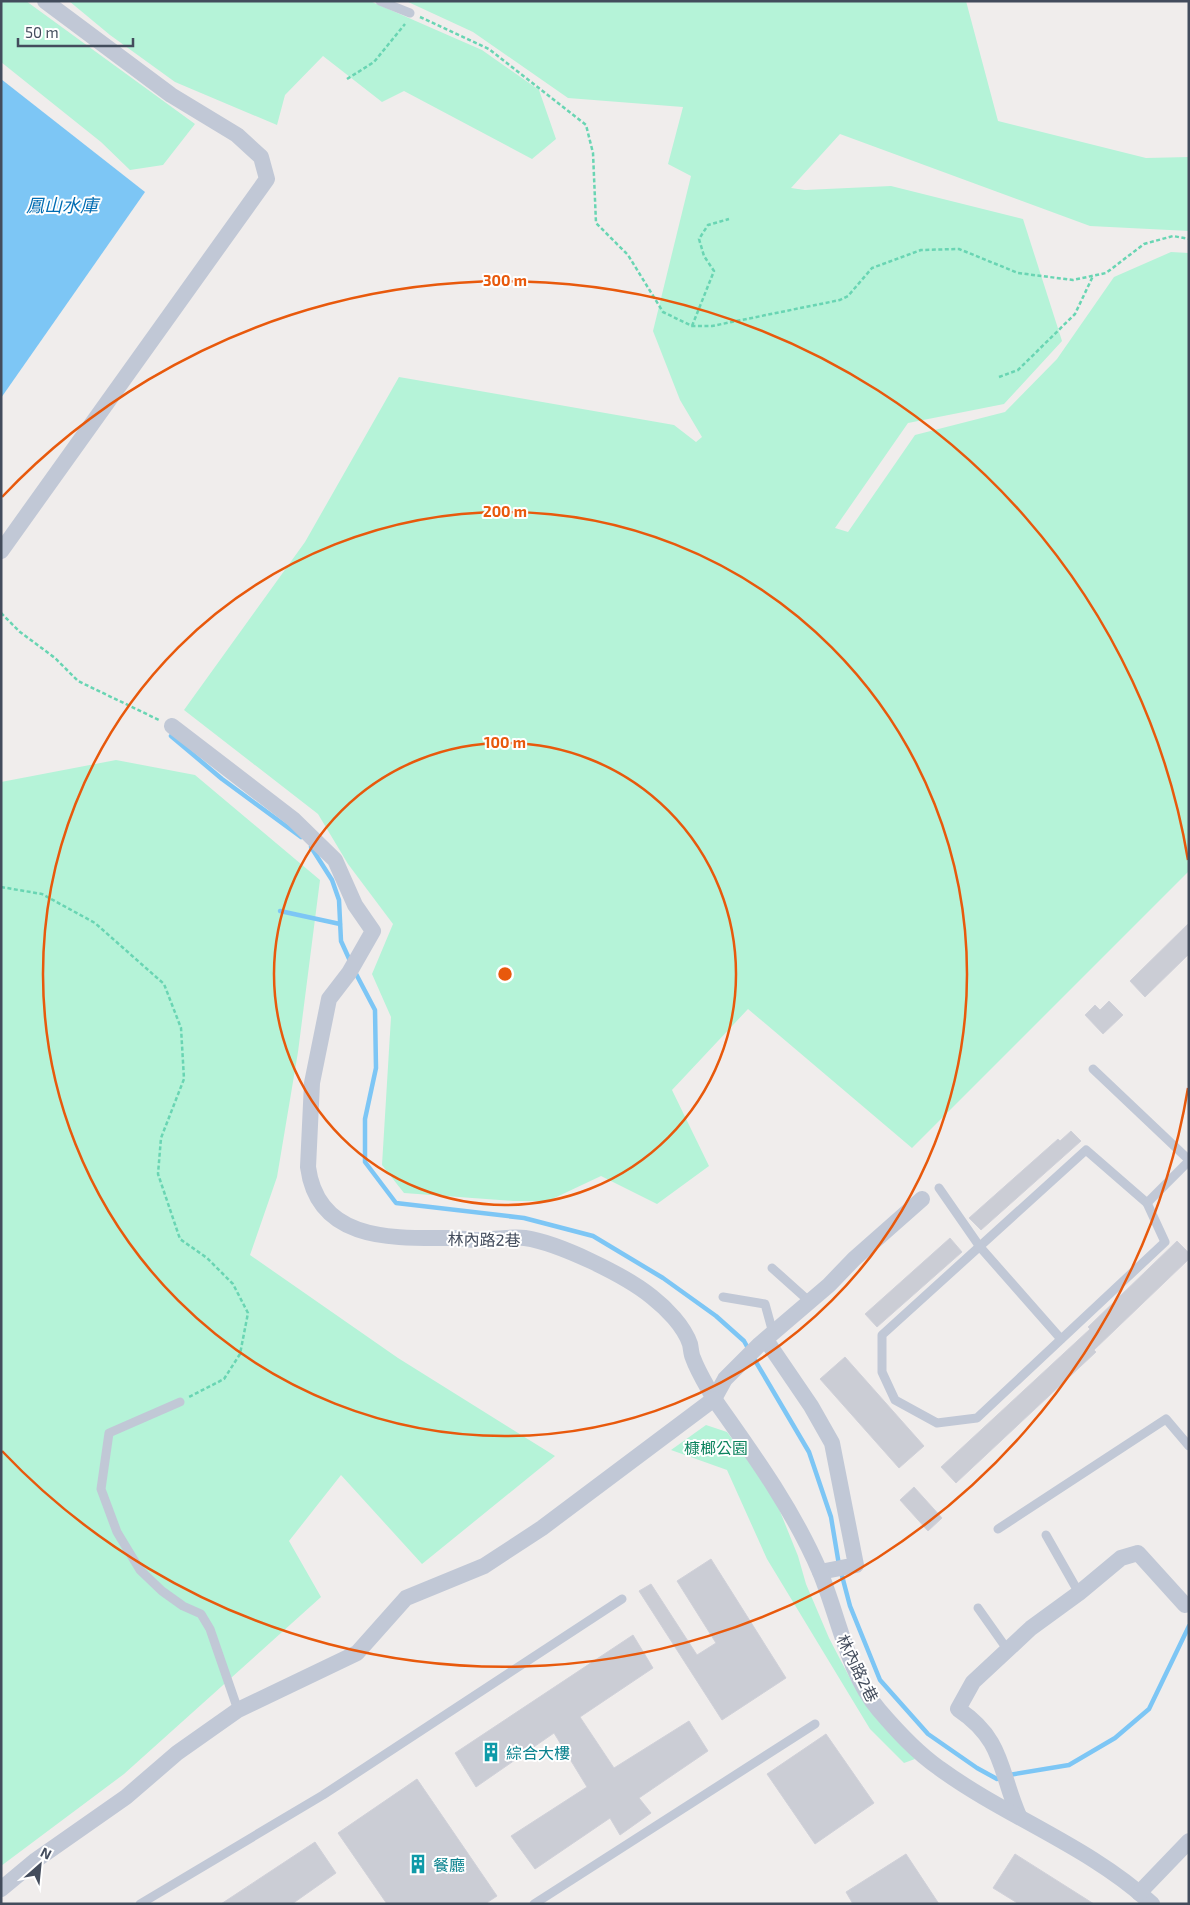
<svg xmlns="http://www.w3.org/2000/svg" width="1190" height="1905" viewBox="0 0 1190 1905" font-family="'Exo 2','Noto Sans TC',sans-serif">
  <style>
    .green { fill: #b5f3d8 }
    .water { fill: #7dc6f5 }
    .lines { fill: none; stroke-linecap: round; stroke-linejoin: round }
    .stream { stroke: #7dc6f5; stroke-width: 4.5 }
    .building { fill: #cbcdd5; stroke: #d0d1d9 }
    .path { stroke: #69d5b3; stroke-width: 2.5; stroke-dasharray: 4 2.5; stroke-linecap: butt }
    .service { stroke: #c1c8d6; stroke-width: 9 }
    .minor { stroke: #c1c8d6; stroke-width: 16 }
    .ring { fill: none; stroke: #e8590c; stroke-width: 2.5 }
    .labels { text-anchor: middle; dominant-baseline: central; stroke-width: 4; stroke-linejoin: round; paint-order: stroke }
    .street-label { font-size: 16px; fill: #434c5c; stroke: #fff }
    .park-label { font-size: 16px; fill: #0d845e; stroke: #fff }
    .culture-label { font-size: 16px; fill: #0d838f; stroke: #fff; text-anchor: start }
    .water-label { font-size: 18px; font-style: italic; fill: #006cb2; stroke: #fff }
    .centre { fill: #e8590c; stroke: #fff; stroke-width: 2.5 }
    .ring-label { font-size: 15px; text-anchor: middle; font-weight: bold; fill: #e8590c; stroke: #fff; stroke-width: 4; stroke-linejoin: round; paint-order: stroke }
  </style>
  <rect width="100%" height="100%" fill="#f0edec"/>
  <!-- green -->
  <g class="green">
    <polygon points="1,1 26,1 195,124 163,165 130,170 101,142 1,62"/>
    <polygon points="69,1 370,1 482,50 539,90 556,139 532,159 404,91 382,102 323,56 285,95 277,125 175,82 110,35"/>
    <polygon points="406,1 966,1 998,121 1146,158 1189,157 1189,231 1090,226 840,134 791,188 805,190 891,186 1023,219 1062,341 1004,404 908,423 835,528 848,532 915,435 1005,412 1057,359 1114,277 1171,252 1189,253 1189,871 912,1148 748,1009 672,1090 709,1166 657,1204 601,1176 548,1201 514,1201 404,1193 382,1165 391,1017 372,974 393,924 348,864 318,814 184,710 305,542 399,377 674,425 696,442 702,437 680,400 653,331 691,176 668,164 683,107 568,98 473,32"/>
    <polygon points="116,760 195,775 320,880 298,1052 277,1177 250,1255 398,1358 555,1456 422,1564 341,1475 289,1541 321,1597 124,1774 1,1866 1,782"/>
    <polygon points="706,1425 727,1432 773,1494 798,1556 806,1584 829,1638 853,1684 915,1759 904,1763 870,1729 767,1559 727,1470 671,1450"/>
  </g>
  <!-- water -->
  <polygon class="water" points="1,79 145,192 1,398"/>
  <g class="lines">
    <!-- stream -->
    <g class="stream">
      <polyline points="171,736 222,779 301,837"/>
      <polyline points="311,847 332,880 339,900 341,941 351,963"/>
      <polyline points="280,911 340,924"/>
      <polyline points="355,972 375,1010 376,1068 365,1119 365,1162 396,1203 524,1218 593,1236 663,1278 716,1316 744,1341 749,1350"/>
      <polyline points="753,1357 809,1452 831,1517 839,1565"/>
      <polyline points="841,1572 850,1606 880,1680 928,1734 977,1768 997,1779 1002,1777"/>
      <polyline points="1009,1775 1069,1765 1115,1738 1149,1709 1189,1626"/>
    </g>
  </g>
  <!-- building -->
  <g class="building">
    <polygon points="1189,923 1189,954 1145,997 1130,981"/>
    <polygon points="1109,1001 1123,1015 1103,1034 1085,1015 1095,1005 1100,1010"/>
    <polygon points="1071,1131 1081,1141 981,1230 969,1218 1058,1139 1060,1141"/>
    <polygon points="950,1238 962,1252 877,1327 865,1314"/>
    <polygon points="1177,1241 1189,1253 1189,1259 1094,1350 1096,1352 956,1483 941,1467 1090,1329 1088,1327"/>
    <polygon points="845,1357 924,1446 899,1468 820,1379"/>
    <polygon points="914,1487 942,1518 928,1531 900,1500"/>
    <polygon points="711,1559 786,1678 722,1720 639,1591 651,1584 697,1655 716,1643 677,1581"/>
    <polygon points="633,1635 653,1668 580,1717 614,1768 689,1721 708,1751 639,1798 651,1813 620,1835 610,1818 535,1869 511,1836 587,1787 554,1733 476,1787 455,1753"/>
    <polygon points="826,1734 874,1803 815,1844 767,1774"/>
    <polygon points="417,1779 497,1896 485,1904 387,1904 338,1833"/>
    <polygon points="315,1842 336,1873 292,1904 221,1904"/>
    <polygon points="906,1854 939,1904 853,1904 846,1892"/>
    <polygon points="1015,1854 1094,1904 1019,1904 993,1888"/>
  </g>
  <g class="lines">
    <!-- path -->
    <g class="path">
      <polyline points="420,17 489,49 586,125 593,153 596,223 628,255 663,312 692,326 712,326 840,300 848,296 872,268 921,250 959,249 1018,273 1073,280 1106,273 1144,244 1173,236 1189,239"/>
      <polyline points="347,79 374,62 405,24"/>
      <polyline points="692,326 714,271 704,256 699,239 708,225 729,219"/>
      <polyline points="999,377 1018,370 1075,314 1093,276"/>
      <polyline points="1,613 20,632 55,658 78,681 159,720"/>
      <polyline points="1,887 42,894 95,923 164,984 181,1028 184,1079 161,1138 158,1174 180,1239 207,1258 233,1284 248,1313 240,1354 224,1379 189,1397"/>
    </g>
    <!-- service -->
    <g class="service">
      <polyline points="380,1 410,13"/>
      <polyline points="1093,1069 1189,1160"/>
      <polygon points="1086,1150 1147,1203 1165,1242 977,1418 937,1423 895,1400 882,1372 882,1335"/>
      <polyline points="939,1188 980,1247 1061,1339"/>
      <polyline points="1147,1203 1189,1161"/>
      <polyline points="772,1268 810,1302"/>
      <polyline points="723,1297 765,1304 773,1333"/>
      <polyline points="180,1402 109,1433 101,1489 117,1532 140,1570 162,1591 183,1606 201,1614 210,1629 238,1710"/>
      <polyline points="998,1529 1166,1419 1189,1446"/>
      <polyline points="1046,1535 1079,1593"/>
      <polyline points="978,1608 1007,1649"/>
      <polyline points="140,1904 323,1795 622,1599"/>
      <polyline points="534,1904 815,1724"/>
    </g>
    <!-- minor -->
    <g class="minor">
      <polyline points="1,551 267,179 261,157 237,135 171,95 45,1"/>
      <path d="M 172,726 L 293,819 L 335,860 L 355,905 L 373,931 L 349,973 L 329,999 L 312,1083 L 308,1167 C 318,1243 395,1238 453,1238 C 461,1238 469,1240 476,1240 C 493,1240 508,1236 525,1238 C 559,1243 625,1275 652,1297 C 666,1308 684,1326 690,1344 C 691,1348 691,1354 693,1358 C 698,1372 707,1386 714,1399"/>
      <polyline points="766,1340 811,1406 832,1443 856,1565 820,1572"/>
      <polyline points="714,1399 725,1379 760,1344 829,1285 854,1259 922,1199"/>
      <path d="M 1019,1816 C 999,1770 1004,1740 958,1709 L 973,1682 L 1031,1628 L 1079,1593 L 1121,1558 L 1138,1553 L 1185,1605"/>
      <path d="M 1,1889 L 36,1860 L 126,1797 L 177,1753 L 238,1710 L 357,1653 L 406,1598 L 484,1566 L 542,1528 L 714,1399 C 753,1454 793,1509 820,1572 C 838,1615 848,1674 879,1710 C 897,1731 916,1752 939,1768 C 1006,1817 1089,1846 1152,1904"/>
      <polyline points="1139,1893 1189,1841"/>
    </g>
  </g>
  <!-- distance rings -->
  <g class="ring">
    <circle cx="505" cy="974" r="231"/>
    <circle cx="505" cy="974" r="462"/>
    <path d="M1188 1088A693 693 0 0 1 2 1451M2 497A693 693 0 0 1 1188 860"/>
  </g>
  <!-- icons -->
  <defs>
    <symbol id="building-bare" viewBox="-9 -9 18 18"><path d="M-4-6H4V6H1V3H-1V6H-4ZM-2.5-4.3h1.7v1.8h-1.7ZM.8-4.3h1.7v1.8H.8ZM-2.5-1h1.7V.8h-1.7ZM.8-1h1.7V.8H.8Z" fill="#0f9aa8" stroke="#fff" stroke-width="2.5" paint-order="stroke"/></symbol>
  </defs>
  <g fill-rule="evenodd">
    <use href="#building-bare" x="477" y="1738" width="28" height="28"/>
    <use href="#building-bare" x="404" y="1850" width="28" height="28"/>
  </g>
  <g class="labels">
    <!-- street labels -->
    <g class="street-label">
      <text transform="translate(484 1239) rotate(1)">林內路2巷</text>
      <text transform="translate(858 1668) rotate(64)">林內路2巷</text>
    </g>
    <!-- park labels -->
    <g class="park-label">
      <text x="716" y="1447">槺榔公園</text>
    </g>
    <!-- culture labels -->
    <g class="culture-label">
      <text x="506" y="1752">綜合大樓</text>
      <text x="433" y="1864">餐廳</text>
    </g>
    <!-- water labels -->
    <g class="water-label">
      <text x="62" y="205">鳳山水庫</text>
    </g>
  </g>
  <circle cx="505" cy="974" r="8" class="centre"/>
  <g class="ring-label">
    <text x="505" y="286">300 m</text>
    <text x="505" y="517">200 m</text>
    <text x="505" y="748">100 m</text>
  </g>
  <!-- border -->
  <rect width="1190" height="1905" fill="none" stroke="#434c5c" stroke-width="5"/>
  <!-- north arrow -->
  <g transform="translate(40 1865) rotate(27)" stroke="#ffffff" stroke-width="4" paint-order="stroke">
  <path d="M0-4L9 19L0 12L-9 19Z" fill="#434c5c"/>
  <text y="-8" font-size="14" font-weight="bold" text-anchor="middle" fill="#434c5c">N</text>
  </g>
  <!-- scale -->
  <path d="M18 38v8h115v-8" fill="none" stroke="#434c5c" stroke-width="2.5"/>
  <text x="25" y="38" font-size="15" fill="#434c5c" stroke="#ffffff" stroke-width="4" paint-order="stroke">50 m</text>
</svg>
